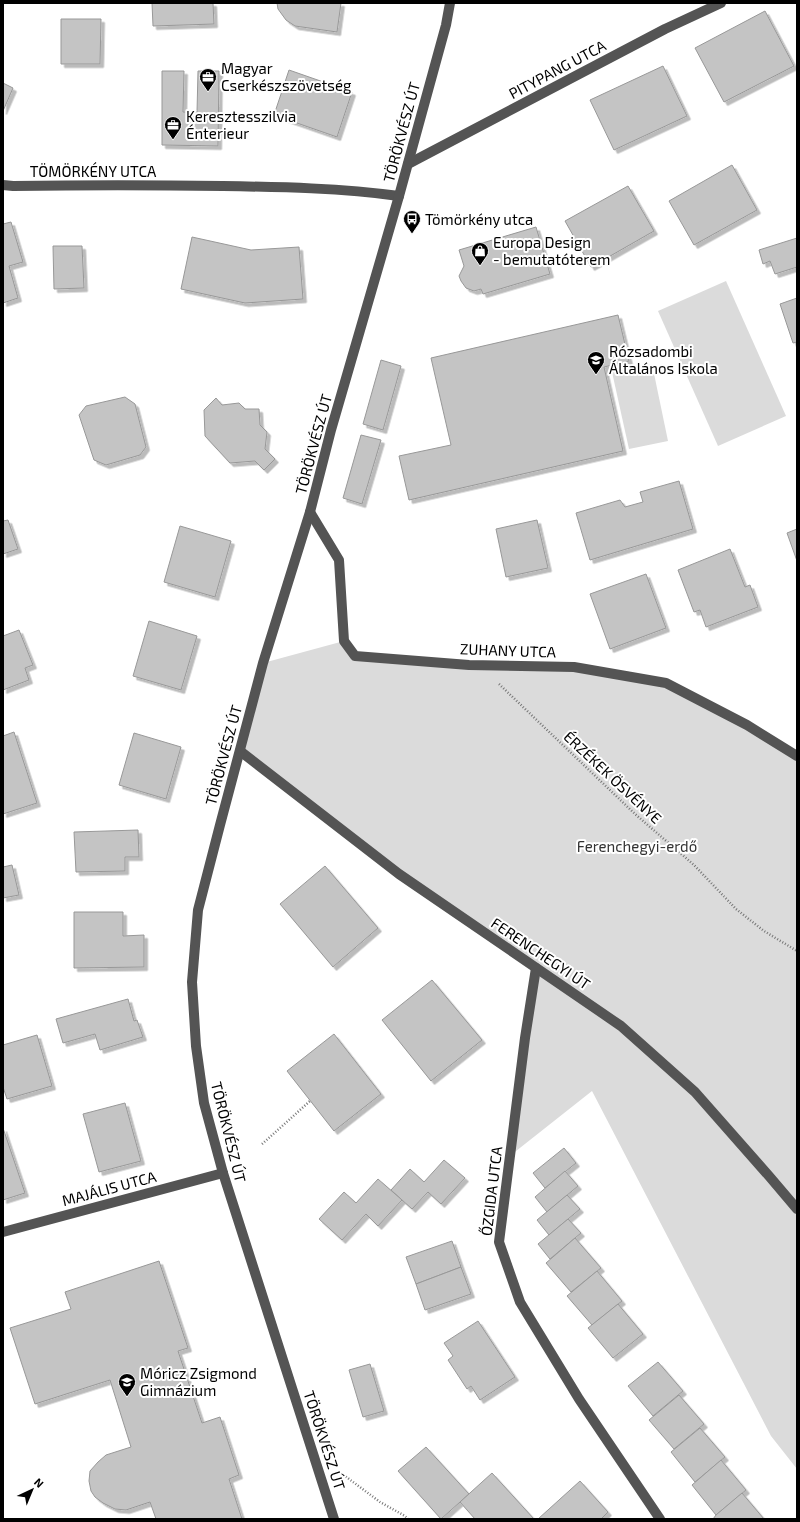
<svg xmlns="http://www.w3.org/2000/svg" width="800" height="1522" viewBox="0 0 800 1522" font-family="'Exo 2',sans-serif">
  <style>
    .green { fill: #dbdbdb }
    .building { fill: #c4c4c4; stroke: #989898; filter: url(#shadow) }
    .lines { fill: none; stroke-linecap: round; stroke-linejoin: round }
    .path { stroke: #767676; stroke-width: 2.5; stroke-dasharray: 1 2; stroke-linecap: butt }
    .minor { stroke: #545454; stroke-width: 10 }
    .labels { text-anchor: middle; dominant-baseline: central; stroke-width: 4; stroke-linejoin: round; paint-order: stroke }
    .poi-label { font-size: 15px; fill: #000; stroke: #fff; text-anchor: start }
    .street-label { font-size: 15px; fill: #000; stroke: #fff }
    .park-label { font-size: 15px; fill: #323232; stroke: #fff }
  </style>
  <defs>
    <filter id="shadow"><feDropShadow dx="3.5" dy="3.5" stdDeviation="0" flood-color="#0004"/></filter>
  </defs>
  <rect width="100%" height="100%" fill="#fff"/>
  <!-- green -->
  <g class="green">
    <polygon points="726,281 786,416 718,446 658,311"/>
    <polygon points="652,364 668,441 629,449 612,372"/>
    <polygon points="344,641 355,657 574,667 666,683 797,756 797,1469 771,1436 592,1091 511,1155 536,968 399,874 240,751 263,663"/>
  </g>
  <!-- building -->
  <g class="building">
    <polygon points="152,3 213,3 214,24 153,26"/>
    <polygon points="277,3 341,3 337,32 295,26 286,20 278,9"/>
    <polygon points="765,11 794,66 724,102 695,48"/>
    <polygon points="61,19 101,19 100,64 61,64"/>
    <polygon points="663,66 687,116 614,150 590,100"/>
    <polygon points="289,70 352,92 337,137 274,115"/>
    <polygon points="162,71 184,71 183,112 197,112 198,71 219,71 218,146 162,145"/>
    <polygon points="3,83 13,88 3,111"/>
    <polygon points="732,165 757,210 694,245 669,201"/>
    <polygon points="628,186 654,231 591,267 565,221"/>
    <polygon points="11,222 23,262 9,266 18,298 3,303 3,224"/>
    <polygon points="536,227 550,274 483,294 481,289 474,291 466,288 461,281 459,276 464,266 459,250"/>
    <polygon points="192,237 251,250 299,247 303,299 245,303 181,289"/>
    <polygon points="797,238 797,267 775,274 770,261 763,264 759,250"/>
    <polygon points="53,246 82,246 84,288 54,289"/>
    <polygon points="797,298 797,342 793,343 780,304"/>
    <polygon points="618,315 629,361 604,367 623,451 409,500 399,456 451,445 431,358"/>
    <polygon points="381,360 401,366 383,430 363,424"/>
    <polygon points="125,397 135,404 146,447 140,455 106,465 94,460 79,415 86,406"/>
    <polygon points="216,398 222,405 239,403 245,409 259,409 260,425 267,432 265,449 275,459 264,470 255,461 230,463 205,436 204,410"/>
    <polygon points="361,435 381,440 362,504 343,498"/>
    <polygon points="679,481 693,529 590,560 576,513 620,500 625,507 643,502 640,492"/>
    <polygon points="8,520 18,549 3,554 3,521"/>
    <polygon points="537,520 548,568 506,577 496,529"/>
    <polygon points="180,526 231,541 215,597 164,582"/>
    <polygon points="797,529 797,561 787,533"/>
    <polygon points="730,549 745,587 750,585 758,607 706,627 700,610 694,612 678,570"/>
    <polygon points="646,574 666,628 610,649 590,594"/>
    <polygon points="149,621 197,636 181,690 133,676"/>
    <polygon points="19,630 33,665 25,668 29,680 3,690 3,636"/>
    <polygon points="14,732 37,803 3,814 3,736"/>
    <polygon points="134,733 181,747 166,799 119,785"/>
    <polygon points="138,830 139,857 125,857 125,871 76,872 74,832"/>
    <polygon points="12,865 19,895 3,898 3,867"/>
    <polygon points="325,866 378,928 333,967 280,904"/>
    <polygon points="74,912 123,912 123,936 144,935 144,967 74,968"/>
    <polygon points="432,980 482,1040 431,1081 382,1020"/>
    <polygon points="128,999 134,1021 137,1020 143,1037 100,1050 95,1034 63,1043 56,1019"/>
    <polygon points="334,1034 381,1094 334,1131 287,1071"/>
    <polygon points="37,1035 52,1086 7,1099 3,1087 3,1045"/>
    <polygon points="125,1103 141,1161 99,1172 83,1114"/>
    <polygon points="3,1128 25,1193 3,1200"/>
    <polygon points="564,1148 576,1163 545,1188 533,1173"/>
    <polygon points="444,1160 465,1178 441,1204 428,1192 412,1209 391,1190 410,1169 424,1182"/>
    <polygon points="565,1171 578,1186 547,1212 535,1197"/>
    <polygon points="378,1179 402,1200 378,1226 366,1214 342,1240 319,1219 344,1192 356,1203"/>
    <polygon points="567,1195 580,1209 549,1235 537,1220"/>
    <polygon points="568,1219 581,1233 550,1259 538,1244"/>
    <polygon points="575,1238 601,1268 571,1292 546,1263"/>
    <polygon points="452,1241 461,1267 416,1284 406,1257"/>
    <polygon points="159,1261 188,1348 178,1351 202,1423 220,1417 239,1475 229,1479 242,1519 156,1519 150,1502 126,1510 115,1509 103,1503 95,1497 91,1491 89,1481 90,1471 98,1462 106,1455 131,1447 110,1380 35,1404 10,1328 71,1309 65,1292"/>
    <polygon points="461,1267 471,1294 425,1310 416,1284"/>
    <polygon points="597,1271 622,1301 592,1325 567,1296"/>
    <polygon points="618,1304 643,1334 613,1358 588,1328"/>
    <polygon points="478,1321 515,1377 480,1400 471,1386 467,1389 448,1360 453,1356 444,1343"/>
    <polygon points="658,1362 683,1391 653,1416 628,1386"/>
    <polygon points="370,1364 384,1411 363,1417 349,1370"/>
    <polygon points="679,1395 704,1424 674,1449 649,1420"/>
    <polygon points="700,1428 725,1457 695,1482 671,1452"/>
    <polygon points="426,1447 469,1494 441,1519 398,1471"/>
    <polygon points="721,1460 746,1490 716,1515 692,1485"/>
    <polygon points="492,1473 534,1519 475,1519 460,1502"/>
    <polygon points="580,1481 608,1512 601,1519 538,1519"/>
    <polygon points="742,1493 764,1519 713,1519 716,1515"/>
  </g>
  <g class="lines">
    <!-- path -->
    <g class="path">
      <polyline points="499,684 635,814 694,865 736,909 764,931 797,951"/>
      <polyline points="262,1144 310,1101"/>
      <polyline points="341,1473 380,1502 405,1516 408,1519"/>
    </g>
    <!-- minor -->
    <g class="minor">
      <polyline points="408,164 665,29 721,3"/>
      <path d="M 3,185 L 13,186 C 83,185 153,185 223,186 C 282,187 341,188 399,196"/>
      <polyline points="310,512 339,560 344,641 355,656 469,665 574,667 666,683 747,725 797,756"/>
      <polyline points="240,751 399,874 621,1026 695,1092 769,1176 797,1209"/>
      <polyline points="536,968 525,1038 499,1242 520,1302 579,1399 660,1519"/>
      <polyline points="3,1232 223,1173"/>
      <polyline points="334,1519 223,1173 204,1103 196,1046 192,982 198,910 220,825 263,663 310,512 331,430 399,196 446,25 450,3"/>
    </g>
  </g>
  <!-- icons -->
  <defs>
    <symbol id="office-pin" viewBox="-11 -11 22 30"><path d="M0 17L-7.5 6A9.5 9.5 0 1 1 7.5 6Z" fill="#000" stroke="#fff"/><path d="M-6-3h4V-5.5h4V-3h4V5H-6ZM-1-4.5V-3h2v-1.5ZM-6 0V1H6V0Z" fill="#fff"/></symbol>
    <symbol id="bus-pin" viewBox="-11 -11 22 30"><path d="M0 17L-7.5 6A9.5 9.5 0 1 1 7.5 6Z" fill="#000" stroke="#fff"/><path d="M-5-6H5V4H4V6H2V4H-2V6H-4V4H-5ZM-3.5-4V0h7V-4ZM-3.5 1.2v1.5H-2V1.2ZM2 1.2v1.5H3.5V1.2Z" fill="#fff"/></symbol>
    <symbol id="shop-pin" viewBox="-11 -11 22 30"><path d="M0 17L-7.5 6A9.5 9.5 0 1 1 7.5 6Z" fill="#000" stroke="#fff"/><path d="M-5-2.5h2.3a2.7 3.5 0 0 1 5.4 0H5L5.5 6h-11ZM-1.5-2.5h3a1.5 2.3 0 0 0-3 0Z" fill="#fff"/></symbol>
    <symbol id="school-pin" viewBox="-11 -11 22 30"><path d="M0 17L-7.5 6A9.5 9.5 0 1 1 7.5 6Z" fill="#000" stroke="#fff"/><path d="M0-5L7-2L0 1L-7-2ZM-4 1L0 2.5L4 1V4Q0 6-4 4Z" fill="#fff"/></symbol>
  </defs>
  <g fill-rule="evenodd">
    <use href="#office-pin" x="198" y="67" width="20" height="27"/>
    <use href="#office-pin" x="163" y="115" width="20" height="27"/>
    <use href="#bus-pin" x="402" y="209" width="20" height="27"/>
    <use href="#shop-pin" x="470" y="241" width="20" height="27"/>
    <use href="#school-pin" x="586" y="350" width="20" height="27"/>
    <use href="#school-pin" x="117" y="1372" width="20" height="27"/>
  </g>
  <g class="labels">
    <!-- poi labels -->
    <g class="poi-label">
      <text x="221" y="68">Magyar<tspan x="221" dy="17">Cserkészszövetség</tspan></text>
      <text x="186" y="116">Keresztesszilvia<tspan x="186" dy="17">Énterieur</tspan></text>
      <text x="425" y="219">Tömörkény utca</text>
      <text x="493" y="242">Europa Design<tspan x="493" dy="17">- bemutatóterem</tspan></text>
      <text x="609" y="351">Rózsadombi<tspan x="609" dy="17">Általános Iskola</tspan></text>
      <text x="140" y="1373">Móricz Zsigmond<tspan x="140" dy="17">Gimnázium</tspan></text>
    </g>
    <!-- street labels -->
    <g class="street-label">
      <text transform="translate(557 69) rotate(-28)">PITYPANG UTCA</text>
      <text transform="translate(401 132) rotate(-75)">TÖRÖKVÉSZ ÚT</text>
      <text x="93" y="171">TÖMÖRKÉNY UTCA</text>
      <text transform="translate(313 444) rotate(-75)">TÖRÖKVÉSZ ÚT</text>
      <text transform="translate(508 650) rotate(2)">ZUHANY UTCA</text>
      <text transform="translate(223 755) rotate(-75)">TÖRÖKVÉSZ ÚT</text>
      <text transform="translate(613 777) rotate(43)">ÉRZÉKEK ÖSVÉNYE</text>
      <text transform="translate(541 953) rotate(34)">FERENCHEGYI ÚT</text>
      <text transform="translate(229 1132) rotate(76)">TÖRÖKVÉSZ ÚT</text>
      <text transform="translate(109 1188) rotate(-15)">MAJÁLIS UTCA</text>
      <text transform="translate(491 1191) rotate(-83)">ŐZGIDA UTCA</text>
      <text transform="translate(325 1440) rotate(72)">TÖRÖKVÉSZ ÚT</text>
    </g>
    <!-- park labels -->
    <g class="park-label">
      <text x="637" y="846">Ferenchegyi-erdő</text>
    </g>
  </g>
  <!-- border -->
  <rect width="800" height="1522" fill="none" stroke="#000000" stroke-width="8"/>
  <!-- north arrow -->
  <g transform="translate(32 1490) rotate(44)" stroke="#ffffff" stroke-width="3" paint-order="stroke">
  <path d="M0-3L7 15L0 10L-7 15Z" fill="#000000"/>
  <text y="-6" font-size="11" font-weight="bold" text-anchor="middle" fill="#000000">N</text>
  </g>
</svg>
